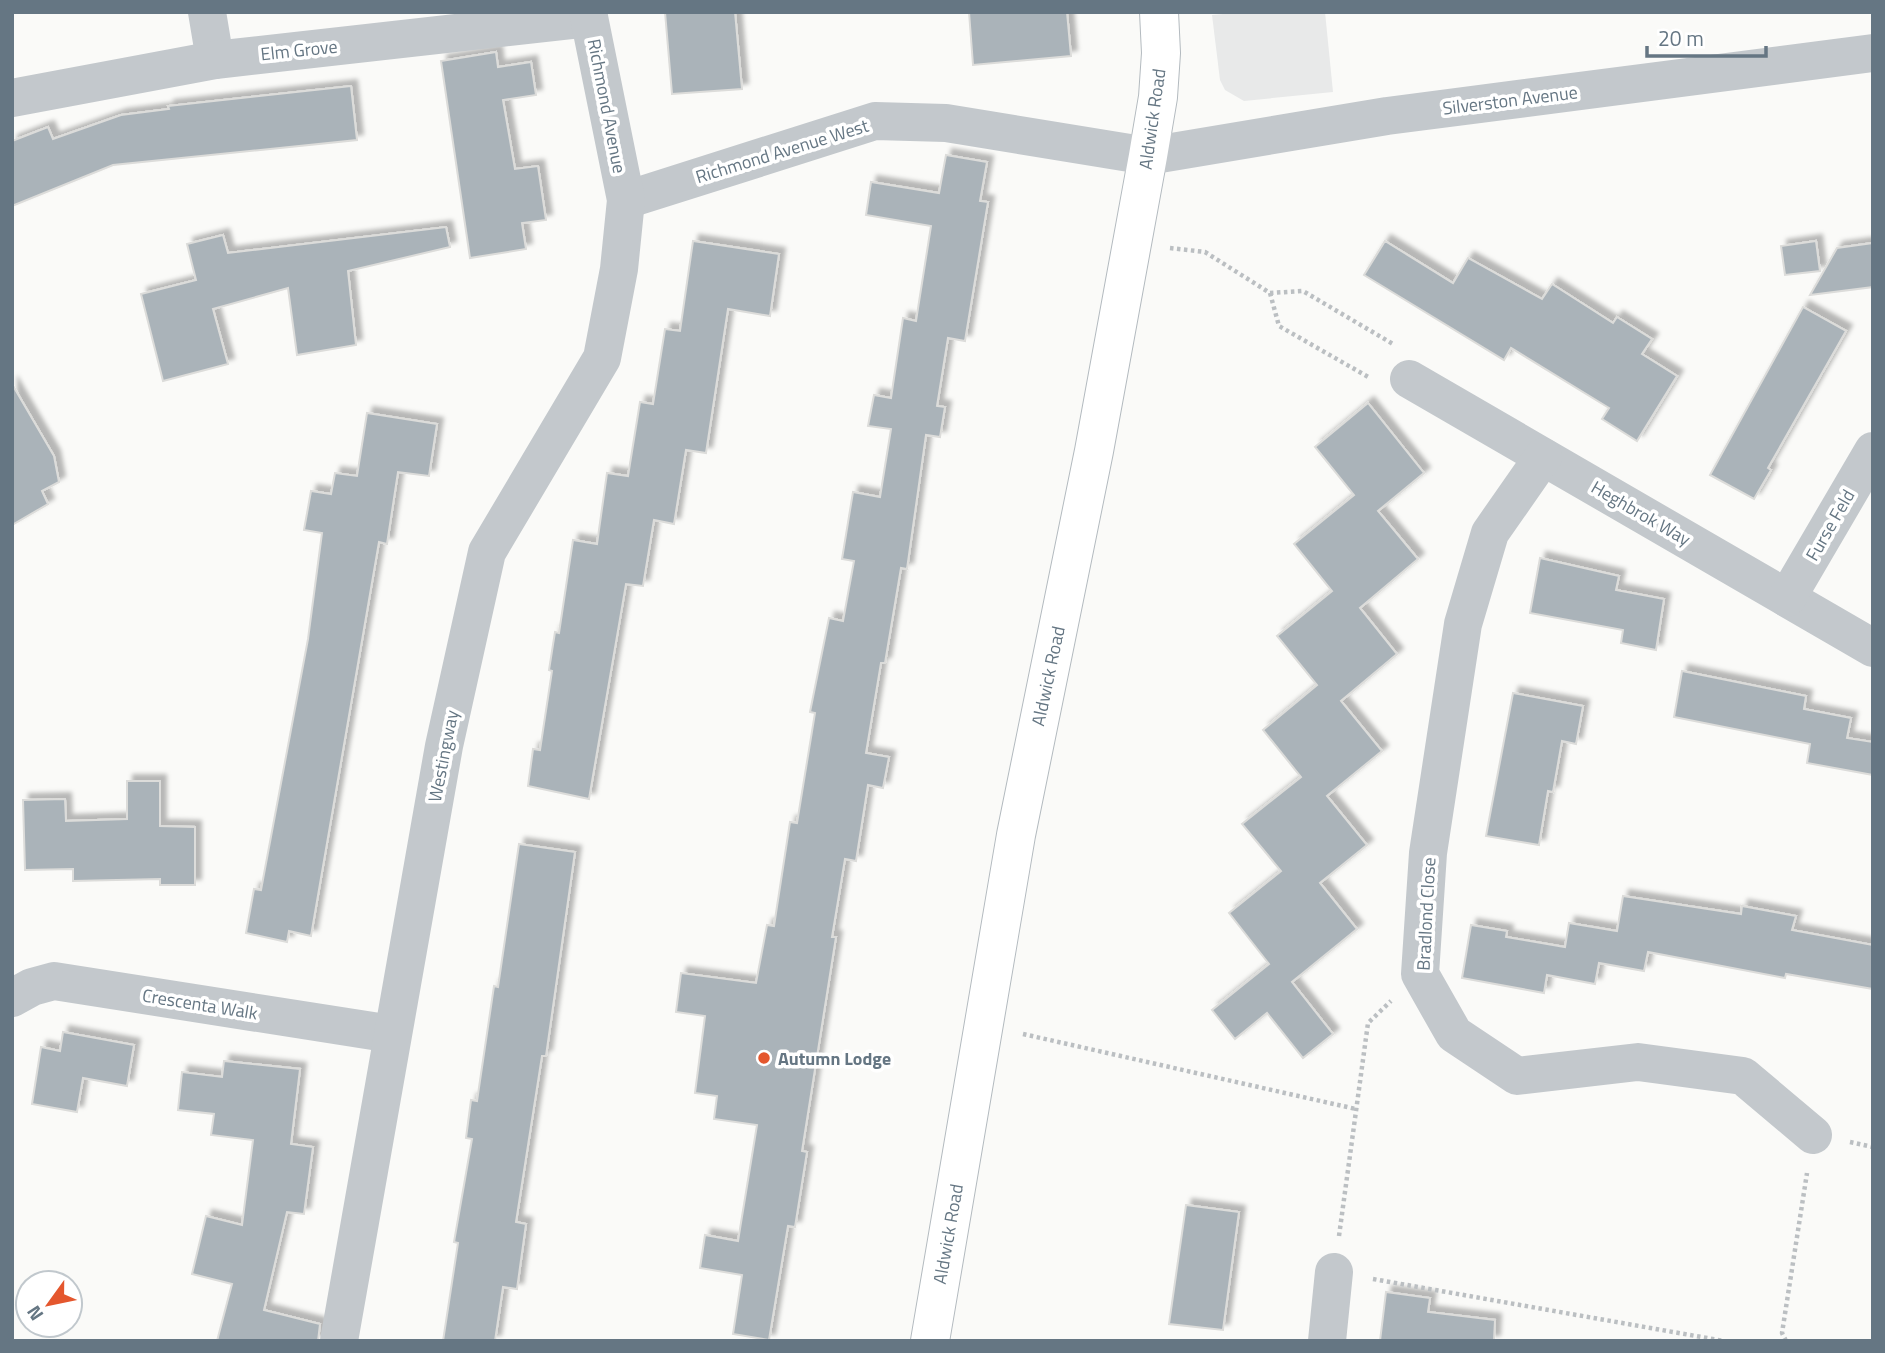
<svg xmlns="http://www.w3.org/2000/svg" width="1885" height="1353" viewBox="0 0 1885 1353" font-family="'Titillium Web',sans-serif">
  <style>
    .built { fill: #e8e9e9 }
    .building { fill: #aab3b9; stroke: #dcdcda; stroke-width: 2; filter: url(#shadow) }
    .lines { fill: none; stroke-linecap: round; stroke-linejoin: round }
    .secondary-casing { stroke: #b3babf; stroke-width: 40 }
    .path { stroke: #bbbfc2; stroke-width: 4.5; stroke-dasharray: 3.5 3.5; stroke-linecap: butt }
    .minor { stroke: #c3c8cc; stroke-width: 38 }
    .secondary { stroke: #fff; stroke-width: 38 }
    .poi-dot { fill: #e4572e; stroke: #fff; stroke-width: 2.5 }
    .labels { text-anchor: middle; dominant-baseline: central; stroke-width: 7; stroke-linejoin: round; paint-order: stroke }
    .street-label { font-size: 18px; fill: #657683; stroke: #fff }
    .poi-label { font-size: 18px; font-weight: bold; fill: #657683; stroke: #fff; text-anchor: start }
  </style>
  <defs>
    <filter id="shadow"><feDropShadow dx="6" dy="-6" stdDeviation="2" flood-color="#0004"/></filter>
  </defs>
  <rect width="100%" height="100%" fill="#fafaf8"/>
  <!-- built -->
  <polygon class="built" points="1245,12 1325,12 1333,92 1244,101 1225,90 1220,80 1212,15"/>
  <!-- building -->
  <g class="building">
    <polygon points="665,12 735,12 742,89 672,94"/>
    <polygon points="969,12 1067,12 1071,56 973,65"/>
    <polygon points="496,52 498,67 531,62 536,95 503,100 515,169 538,166 546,220 522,223 526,249 470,258 441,61"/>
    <polygon points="351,86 357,140 113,165 12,206 12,141 48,127 53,139 121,115 169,109 168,106"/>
    <polygon points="946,155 987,162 980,201 988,202 965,341 948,338 937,406 945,407 940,437 926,435 907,569 901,568 885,663 881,663 866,753 889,757 883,788 868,785 856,861 845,859 832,937 836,937 802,1151 807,1152 795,1227 788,1226 769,1340 733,1334 742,1275 700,1268 705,1235 738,1241 757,1125 714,1119 717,1096 695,1093 705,1016 676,1012 681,973 756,983 767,925 774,926 790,822 797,823 815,713 810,712 829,618 843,621 854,561 842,559 853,492 880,497 891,429 868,426 874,395 891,398 903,318 916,321 931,226 866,215 871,182 939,193"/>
    <polygon points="446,227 450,247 348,271 356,345 297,355 288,288 213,309 228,364 163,381 141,294 196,280 187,244 223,235 228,253"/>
    <polygon points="693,241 779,254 770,316 728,309 706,453 686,450 674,524 654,520 643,586 626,584 589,799 528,786 533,749 540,750 552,671 549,670 555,632 559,633 573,540 597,544 607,473 628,476 640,402 653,404 665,329 680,331"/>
    <polygon points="1385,241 1453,283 1468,258 1542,299 1552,284 1613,323 1617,317 1652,339 1642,354 1677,376 1637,441 1602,419 1609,408 1511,348 1504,360 1364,275"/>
    <polygon points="1816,241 1820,271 1785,275 1781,246"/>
    <polygon points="1873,243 1873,287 1810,295 1837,248"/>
    <polygon points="1803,307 1846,331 1768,468 1771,470 1754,499 1710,475"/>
    <polygon points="12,384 54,456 59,482 42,491 48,504 12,525"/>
    <polygon points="1368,403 1424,473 1378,511 1418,559 1360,608 1397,654 1341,701 1382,751 1327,796 1367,845 1320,883 1357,929 1292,982 1333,1034 1303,1058 1267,1013 1235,1039 1212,1010 1269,964 1229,913 1281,871 1242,824 1301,777 1263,730 1317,685 1277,636 1332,591 1294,544 1354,495 1315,447"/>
    <polygon points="367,413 437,424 429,476 398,472 387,544 379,542 311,936 289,931 287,942 246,933 254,889 261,890 308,639 322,533 304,530 311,491 331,494 335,473 357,476"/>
    <polygon points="1540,558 1619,576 1616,590 1664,599 1656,650 1621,643 1623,630 1530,613"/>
    <polygon points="1682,671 1806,696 1804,709 1851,718 1847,738 1873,742 1873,775 1807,763 1810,744 1674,717"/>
    <polygon points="1513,693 1583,706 1576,744 1562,741 1553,792 1548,791 1539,845 1486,836"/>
    <polygon points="127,781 160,781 160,826 195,827 195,885 160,885 160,879 73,881 73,869 25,870 23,800 65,799 66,821 127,819"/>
    <polygon points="519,844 575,852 546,1056 542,1056 516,1222 526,1224 517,1289 503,1287 495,1341 443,1341 458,1243 454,1242 472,1139 466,1138 471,1100 477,1101 494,986 498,987"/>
    <polygon points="1623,896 1741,914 1742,906 1796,916 1792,930 1873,945 1873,989 1786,974 1785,978 1648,952 1644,971 1599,963 1595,984 1547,975 1544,993 1462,978 1471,925 1507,931 1506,937 1565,947 1569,923 1617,931"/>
    <polygon points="63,1032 134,1045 127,1086 83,1078 77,1112 32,1104 41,1047 60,1051"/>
    <polygon points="224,1061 300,1069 291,1144 313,1147 304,1214 287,1212 264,1310 320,1324 318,1341 217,1341 232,1284 192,1274 206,1216 242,1225 253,1140 211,1135 214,1114 178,1110 182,1072 222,1077"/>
    <polygon points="1186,1205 1239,1212 1223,1330 1169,1324"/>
    <polygon points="1386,1292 1430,1298 1428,1312 1495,1320 1494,1341 1380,1341"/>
  </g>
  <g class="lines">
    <defs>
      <polyline id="secondary" points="930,1341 1016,835 1094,451 1148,156 1158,97 1161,53 1159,12"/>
    </defs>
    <!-- secondary casing -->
    <use href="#secondary" class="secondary-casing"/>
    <!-- path -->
    <g class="path">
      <polyline points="1170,248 1205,252 1270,293 1303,291 1393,344"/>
      <polyline points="1270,293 1279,326 1370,378"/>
      <polyline points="1023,1034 1356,1109"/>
      <polyline points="1850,1142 1873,1147"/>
      <polyline points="1339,1236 1368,1023 1391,1001"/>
      <polyline points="1373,1279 1724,1341"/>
      <polyline points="1786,1341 1782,1333 1807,1173"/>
    </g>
    <!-- minor -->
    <g class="minor">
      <polyline points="207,12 215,60"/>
      <polyline points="12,98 215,60 589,18"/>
      <polyline points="626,200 875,121 946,123 1148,156 1387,116 1873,53"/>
      <polyline points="1409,379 1873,648"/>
      <polyline points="1543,457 1490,533 1463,624 1428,853 1420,974 1454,1034 1517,1076 1638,1062 1743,1076 1813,1135"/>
      <polyline points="1787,598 1873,451"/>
      <polyline points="12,998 32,987 54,981 392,1034"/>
      <polyline points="339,1341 444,746 487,552 602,358 619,269 626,200 588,12"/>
      <polyline points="1327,1341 1334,1272"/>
    </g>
    <!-- secondary -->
    <use href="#secondary" class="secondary"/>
  </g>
  <!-- markers -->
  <circle class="poi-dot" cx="764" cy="1058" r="7"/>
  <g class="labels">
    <!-- street labels -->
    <g class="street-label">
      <text transform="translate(299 50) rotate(-6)">Elm Grove</text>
      <text transform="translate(1510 100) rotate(-7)">Silverston Avenue</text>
      <text transform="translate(607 106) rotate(79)">Richmond Avenue</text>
      <text transform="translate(1152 119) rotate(-82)">Aldwick Road</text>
      <text transform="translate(782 151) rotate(-17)">Richmond Avenue West</text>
      <text transform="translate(1641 513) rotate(30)">Heghbrok Way</text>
      <text transform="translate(1830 525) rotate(-60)">Furse Feld</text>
      <text transform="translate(1048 676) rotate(-78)">Aldwick Road</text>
      <text transform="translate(443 756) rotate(-79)">Westingway</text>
      <text transform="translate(1426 914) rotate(-87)">Bradlond Close</text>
      <text transform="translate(200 1004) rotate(9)">Crescenta Walk</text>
      <text transform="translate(948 1234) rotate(-80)">Aldwick Road</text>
    </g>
    <!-- poi labels -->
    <g class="poi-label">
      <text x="778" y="1058">Autumn Lodge</text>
    </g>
  </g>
  <!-- border -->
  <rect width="1885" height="1353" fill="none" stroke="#657683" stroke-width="28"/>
  <!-- north arrow -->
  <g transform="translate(49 1304) rotate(237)"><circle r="33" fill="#ffffff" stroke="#c1c8cd" stroke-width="2"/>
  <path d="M0-5L12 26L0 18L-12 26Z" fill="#e4572e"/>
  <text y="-10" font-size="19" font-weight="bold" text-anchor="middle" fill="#657683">N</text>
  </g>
  <!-- scale -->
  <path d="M1647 46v10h119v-10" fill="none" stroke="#657683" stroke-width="3.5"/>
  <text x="1658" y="46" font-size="21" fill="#657683" stroke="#ffffff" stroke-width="5" paint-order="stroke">20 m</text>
</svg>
